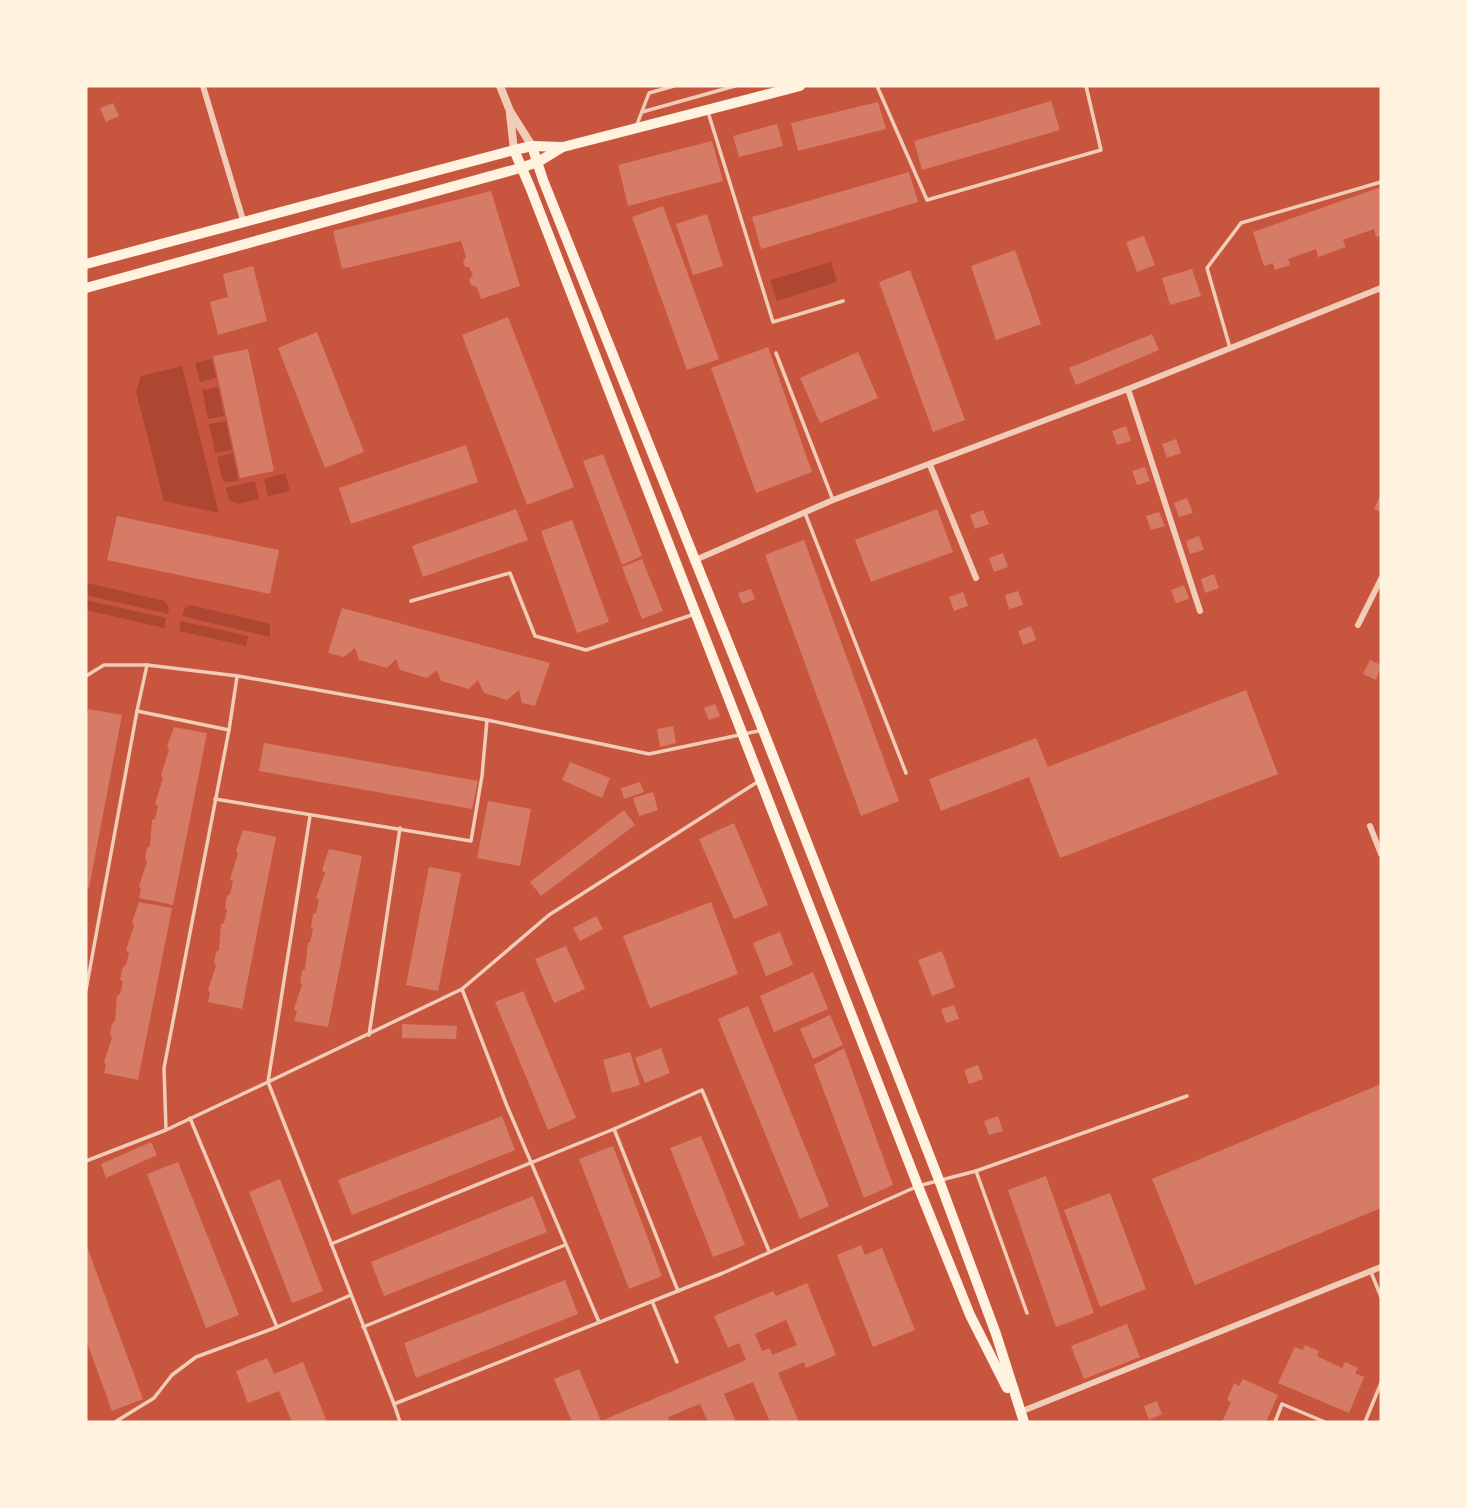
<svg xmlns="http://www.w3.org/2000/svg" width="1467" height="1508" viewBox="0 0 1467 1508" font-family="'Fira Sans',sans-serif">
  <style>
    .green { fill: #ae4732 }
    .building { fill: #d67c66; fill-rule: evenodd }
    .lines { fill: none; stroke-linecap: round; stroke-linejoin: round }
    .service { stroke: #f1ccb7; stroke-width: 3.5 }
    .minor { stroke: #f1ccb7; stroke-width: 6 }
    .tertiary { stroke: #f1ccb7; stroke-width: 8 }
    .secondary { stroke: #fff3e0; stroke-width: 10 }
  </style>
  <rect width="100%" height="100%" fill="#c8553d"/>
  <!-- green -->
  <g class="green">
    <polygon points="831,262 837,282 777,301 770,280"/>
    <polygon points="212,359 216,378 200,382 195,363"/>
    <polygon points="182,366 219,513 164,501 136,392 141,376"/>
    <polygon points="218,387 224,416 208,419 202,390"/>
    <polygon points="226,421 232,450 215,453 209,424"/>
    <polygon points="233,453 238,481 226,482 222,479 217,457"/>
    <polygon points="285,473 290,491 268,496 264,479"/>
    <polygon points="255,481 259,499 238,504 229,500 226,488"/>
    <polygon points="87,583 165,601 169,608 168,614 86,595"/>
    <polygon points="86,600 166,618 164,628 86,610"/>
    <polygon points="190,605 267,623 270,626 270,637 182,616 185,608"/>
    <polygon points="181,621 248,636 246,646 179,631"/>
  </g>
  <!-- building -->
  <g class="building">
    <polygon points="1051,101 1060,130 922,170 914,141"/>
    <polygon points="878,102 886,129 798,151 791,123"/>
    <polygon points="113,103 119,116 106,122 100,108"/>
    <polygon points="777,124 783,146 739,157 733,136"/>
    <polygon points="712,141 723,181 628,206 618,165"/>
    <polygon points="909,172 918,202 761,249 752,217"/>
    <polygon points="1381,187 1381,235 1376,237 1374,229 1343,240 1346,247 1318,257 1316,249 1288,259 1290,265 1275,270 1273,263 1264,266 1253,232"/>
    <polygon points="491,191 520,286 481,299 477,287 471,285 469,280 473,275 469,267 465,267 463,261 466,257 461,241 342,269 333,231"/>
    <polygon points="663,206 719,359 687,370 632,217"/>
    <polygon points="707,214 723,266 693,275 676,224"/>
    <polygon points="1144,236 1155,265 1137,272 1126,242"/>
    <polygon points="1015,250 1041,324 996,340 971,266"/>
    <polygon points="253,266 267,321 218,335 210,302 228,297 223,274"/>
    <polygon points="1192,269 1201,296 1170,305 1162,278"/>
    <polygon points="910,270 965,420 933,432 879,282"/>
    <polygon points="508,317 574,487 527,505 462,335"/>
    <polygon points="317,332 364,452 325,468 278,348"/>
    <polygon points="1152,334 1159,350 1076,385 1069,368"/>
    <polygon points="768,347 812,472 756,493 711,368"/>
    <polygon points="248,349 274,471 240,478 213,356"/>
    <polygon points="858,352 878,398 820,423 800,378"/>
    <polygon points="1126,426 1131,441 1117,445 1112,431"/>
    <polygon points="1176,439 1181,453 1167,458 1162,444"/>
    <polygon points="466,445 478,482 351,524 339,488"/>
    <polygon points="603,454 642,556 622,565 583,461"/>
    <polygon points="1145,467 1150,481 1137,485 1132,471"/>
    <polygon points="1381,494 1381,512 1374,509"/>
    <polygon points="1187,498 1193,513 1179,517 1174,503"/>
    <polygon points="516,509 528,540 423,577 412,546"/>
    <polygon points="937,509 953,552 871,582 855,540"/>
    <polygon points="983,510 989,524 975,529 970,515"/>
    <polygon points="1159,512 1165,526 1151,530 1146,516"/>
    <polygon points="117,516 279,550 270,594 107,560"/>
    <polygon points="572,520 609,622 577,633 541,531"/>
    <polygon points="1199,536 1204,550 1190,554 1186,541"/>
    <polygon points="804,540 899,801 861,816 765,555"/>
    <polygon points="1003,553 1008,567 994,572 989,558"/>
    <polygon points="642,559 663,611 642,619 622,567"/>
    <polygon points="1214,574 1219,588 1205,593 1201,579"/>
    <polygon points="1184,585 1189,599 1176,603 1171,590"/>
    <polygon points="751,589 755,599 742,604 738,593"/>
    <polygon points="1018,591 1023,605 1009,609 1005,595"/>
    <polygon points="963,592 968,606 954,611 949,597"/>
    <polygon points="342,608 550,663 535,706 522,703 519,690 507,700 484,693 478,680 469,689 441,681 437,670 427,678 400,670 396,659 387,668 359,660 355,648 344,657 328,653"/>
    <polygon points="1031,626 1036,640 1023,645 1018,631"/>
    <polygon points="1370,660 1381,665 1376,680 1363,674"/>
    <polygon points="1246,690 1278,774 1060,858 1029,777 941,811 929,779 1036,738 1048,767"/>
    <polygon points="715,704 720,716 709,720 704,708"/>
    <polygon points="88,709 122,715 89,888 86,887 86,718"/>
    <polygon points="673,726 676,743 660,747 657,729"/>
    <polygon points="174,727 207,733 173,905 139,898 141,890 139,886 147,862 145,859 147,848 150,846 152,820 155,819 158,806 155,804 163,778 161,775 169,750 167,747"/>
    <polygon points="264,743 478,781 472,809 259,771"/>
    <polygon points="570,762 610,778 602,798 562,780"/>
    <polygon points="640,782 644,792 624,799 621,788"/>
    <polygon points="653,792 658,810 639,816 633,798"/>
    <polygon points="488,801 531,809 520,866 477,858"/>
    <polygon points="624,810 635,825 541,896 530,882"/>
    <polygon points="734,823 768,905 734,919 699,839"/>
    <polygon points="243,830 276,837 242,1009 208,1002 210,993 208,990 216,966 214,963 216,952 219,950 221,924 224,923 227,910 225,908 227,896 230,894 233,881 230,879 238,854 236,851"/>
    <polygon points="329,849 362,856 328,1027 294,1021 297,1012 294,1009 302,985 300,982 302,971 305,969 308,943 310,942 313,929 311,927 313,914 316,913 319,900 316,898 325,873 322,870"/>
    <polygon points="429,867 461,873 438,991 406,985"/>
    <polygon points="139,902 172,908 138,1080 104,1073 106,1065 104,1062 112,1038 110,1034 112,1024 115,1021 117,996 120,994 123,982 120,979 123,967 126,965 129,953 126,950 134,926 132,922"/>
    <polygon points="711,902 738,974 650,1008 623,936"/>
    <polygon points="596,916 603,929 580,941 573,928"/>
    <polygon points="780,932 793,965 766,976 753,943"/>
    <polygon points="566,946 585,989 554,1003 535,959"/>
    <polygon points="942,951 955,987 932,996 918,960"/>
    <polygon points="813,972 828,1009 774,1032 760,996"/>
    <polygon points="523,991 576,1118 548,1130 495,1002"/>
    <polygon points="954,1005 959,1019 946,1023 941,1009"/>
    <polygon points="748,1006 829,1206 800,1219 718,1019"/>
    <polygon points="830,1015 843,1045 813,1059 800,1029"/>
    <polygon points="402,1024 457,1026 456,1039 402,1038"/>
    <polygon points="661,1048 670,1073 645,1083 635,1058"/>
    <polygon points="844,1048 893,1185 864,1198 814,1065"/>
    <polygon points="630,1052 640,1085 612,1093 603,1060"/>
    <polygon points="978,1065 983,1079 969,1084 964,1070"/>
    <polygon points="1381,1084 1381,1208 1195,1285 1152,1179"/>
    <polygon points="502,1116 515,1150 352,1215 338,1180"/>
    <polygon points="998,1116 1003,1131 989,1135 984,1121"/>
    <polygon points="701,1136 745,1245 713,1257 670,1148"/>
    <polygon points="151,1142 157,1155 106,1178 101,1164"/>
    <polygon points="613,1146 662,1276 629,1289 579,1159"/>
    <polygon points="178,1162 239,1315 206,1328 147,1174"/>
    <polygon points="1046,1176 1094,1313 1056,1327 1008,1190"/>
    <polygon points="280,1179 323,1291 292,1303 249,1192"/>
    <polygon points="1110,1193 1146,1289 1100,1307 1064,1210"/>
    <polygon points="533,1196 547,1232 384,1296 371,1262"/>
    <polygon points="86,1244 143,1399 112,1411 86,1340"/>
    <polygon points="861,1245 865,1255 882,1248 915,1330 873,1347 837,1255"/>
    <polygon points="565,1280 578,1314 416,1378 404,1343"/>
    <path d="M 807,1283 L 836,1355 L 806,1368 L 804,1362 L 778,1373 L 799,1422 L 770,1422 L 753,1382 L 724,1394 L 736,1422 L 708,1422 L 700,1404 L 668,1417 L 670,1422 L 572,1422 L 554,1379 L 579,1369 L 601,1421 L 746,1360 L 739,1343 L 728,1348 L 714,1316 L 773,1291 L 776,1296 ZM 786,1320 L 797,1345 L 772,1355 L 770,1348 L 762,1351 L 755,1334 Z"/>
    <polygon points="1127,1324 1140,1357 1084,1379 1071,1346"/>
    <polygon points="1305,1345 1319,1351 1317,1356 1342,1368 1345,1362 1358,1368 1355,1373 1364,1377 1349,1413 1278,1383 1295,1347 1303,1350"/>
    <polygon points="267,1358 274,1374 303,1362 327,1422 292,1422 279,1391 248,1403 236,1371"/>
    <polygon points="1243,1379 1278,1395 1266,1422 1222,1422 1231,1402 1227,1400 1234,1383 1239,1386"/>
    <polygon points="1157,1401 1162,1414 1149,1420 1144,1406"/>
  </g>
  <g class="lines">
    <!-- service -->
    <g class="service">
      <polyline points="877,86 927,200 1101,150 1086,86"/>
      <polyline points="642,112 735,86"/>
      <polyline points="708,112 773,322 843,301"/>
      <polyline points="636,127 649,93 674,86"/>
      <polyline points="1230,348 1207,268 1241,223 1381,182"/>
      <polyline points="776,353 833,500"/>
      <polyline points="805,513 906,773"/>
      <polyline points="411,601 510,573 535,636 586,650 695,614"/>
      <polyline points="86,676 104,665 147,665 238,676 487,720 649,754 763,730"/>
      <polyline points="137,711 147,665"/>
      <polyline points="229,730 237,677"/>
      <polyline points="215,799 471,841 482,776 487,720"/>
      <polyline points="86,990 137,711 229,730 164,1068 166,1130"/>
      <polyline points="369,1035 400,828"/>
      <polyline points="614,1129 702,1090 769,1251"/>
      <polyline points="86,1161 166,1130 268,1082 310,816"/>
      <polyline points="976,1171 1027,1313"/>
      <polyline points="331,1244 614,1129 678,1291"/>
      <polyline points="1371,1272 1381,1297"/>
      <polyline points="652,1301 677,1362"/>
      <polyline points="599,1322 507,1106 462,989 549,915 759,781"/>
      <polyline points="277,1327 351,1295"/>
      <polyline points="363,1327 565,1245"/>
      <polyline points="394,1404 268,1082 462,989"/>
      <polyline points="115,1422 154,1398 172,1375 196,1357 277,1327 190,1118"/>
      <polyline points="400,1422 394,1404 723,1273 918,1186 976,1171 1187,1096"/>
      <polyline points="1275,1422 1282,1404 1325,1422"/>
      <polyline points="1365,1422 1381,1383"/>
    </g>
    <!-- minor -->
    <g class="minor">
      <polyline points="203,86 243,220"/>
      <polyline points="1128,389 1200,611"/>
      <polyline points="930,465 976,578"/>
      <polyline points="693,561 833,500 1128,389 1381,288"/>
      <polyline points="1358,625 1381,579"/>
      <polyline points="1370,826 1381,854"/>
      <polyline points="1020,1412 1381,1267"/>
    </g>
    <!-- tertiary -->
    <g class="tertiary">
      <polyline points="500,86 510,111 532,146"/>
      <polyline points="510,114 514,150"/>
    </g>
    <!-- secondary -->
    <g class="secondary">
      <polyline points="532,146 543,180 763,730 939,1180 996,1334 1024,1422"/>
      <polyline points="514,150 530,187 918,1186 970,1315 1007,1388"/>
      <polyline points="86,264 514,150 532,146 563,147 800,86"/>
      <polyline points="86,288 520,168 538,162 561,148"/>
    </g>
  </g>
  <!-- border -->
  <rect width="1467" height="1508" fill="none" stroke="#fff3e0" stroke-width="175"/>
</svg>
